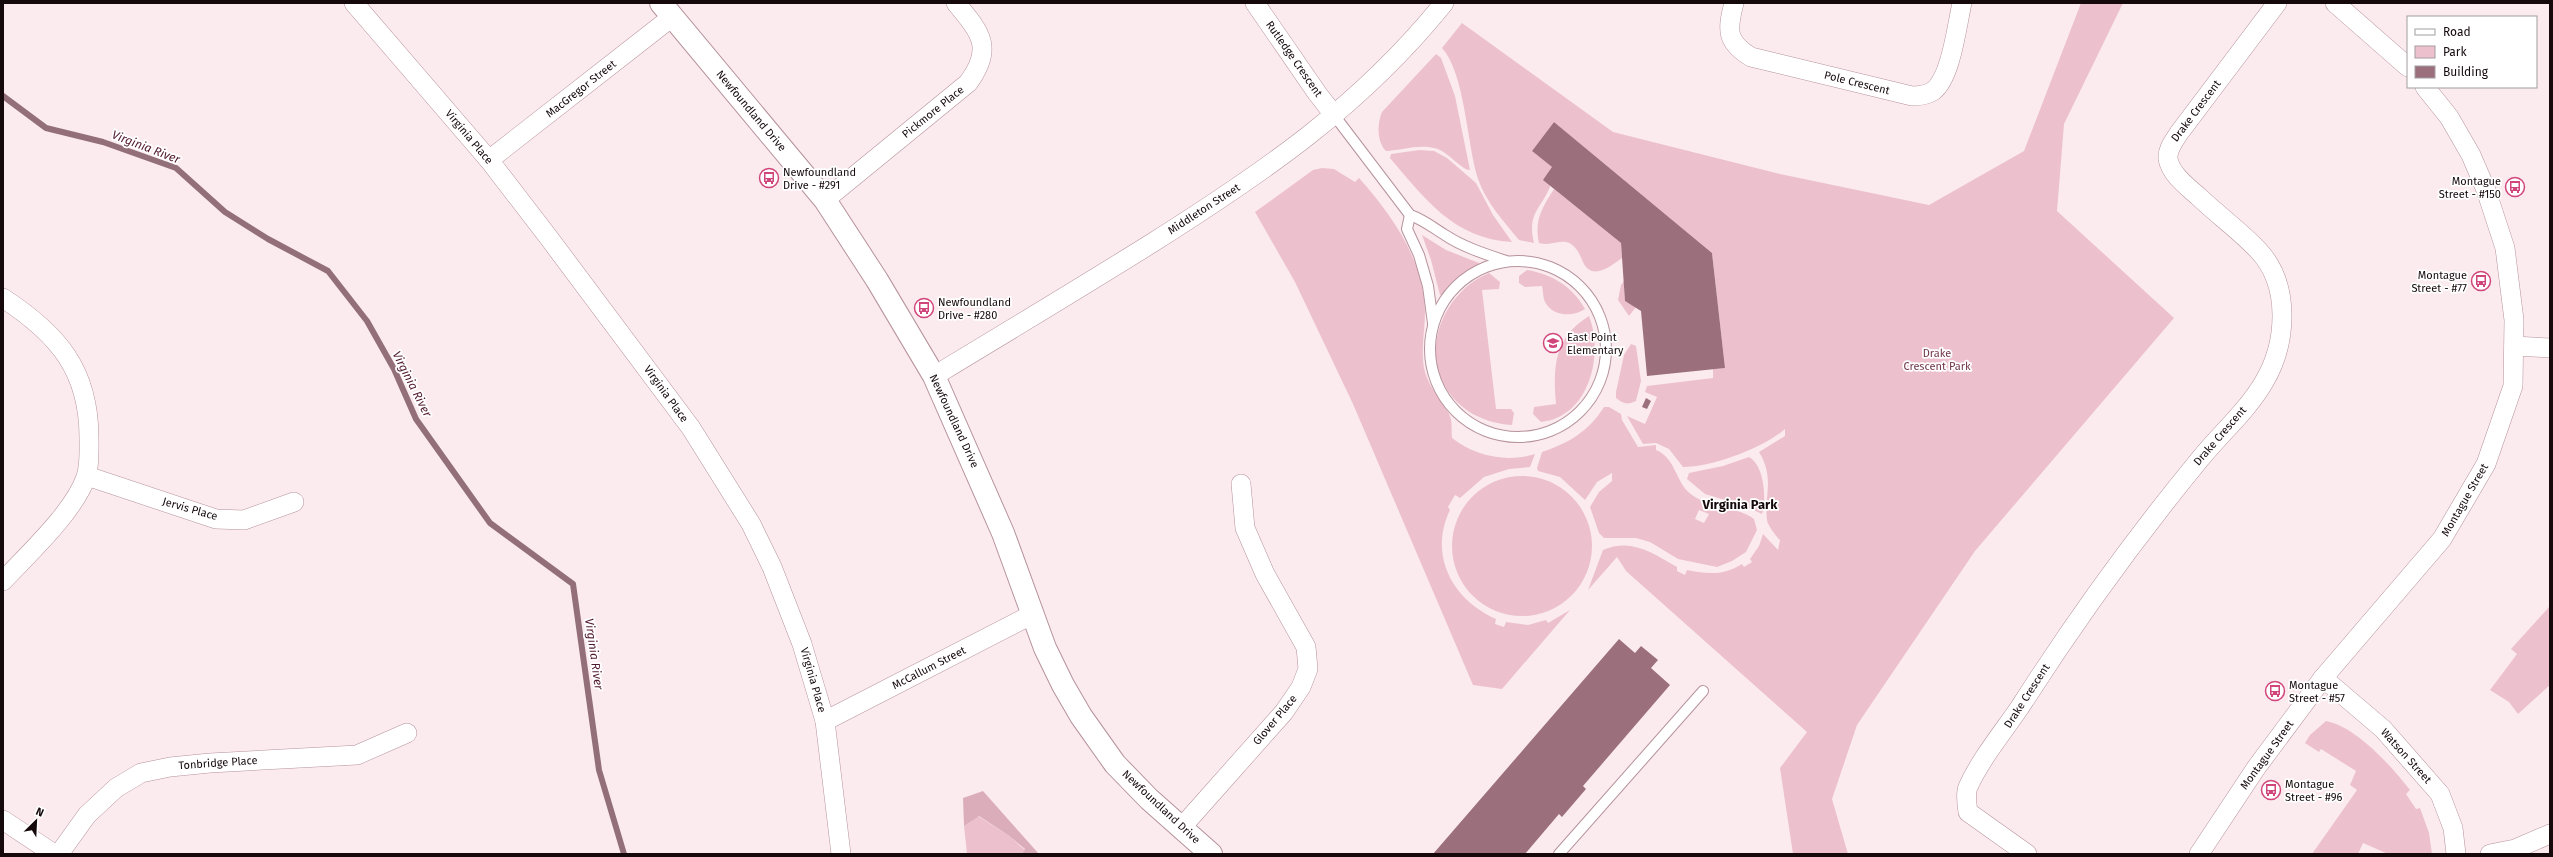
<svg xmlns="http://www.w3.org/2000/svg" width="2553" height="857" viewBox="0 0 2553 857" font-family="'Fira Sans',sans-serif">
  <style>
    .green { fill: #ecc1cd; fill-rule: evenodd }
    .forest { fill: #dbadba }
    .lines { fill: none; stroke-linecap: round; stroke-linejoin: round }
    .stream { stroke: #937079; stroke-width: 6 }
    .building { fill: #9b707c }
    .service-casing { stroke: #b6929b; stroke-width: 12 }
    .minor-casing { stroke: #b6929b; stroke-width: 20 }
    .tertiary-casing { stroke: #b6929b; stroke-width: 24 }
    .service { stroke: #fff; stroke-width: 10 }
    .minor { stroke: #fff; stroke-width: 19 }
    .tertiary { stroke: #fff; stroke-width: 22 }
    .labels { text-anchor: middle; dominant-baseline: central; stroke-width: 3.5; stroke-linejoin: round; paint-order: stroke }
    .street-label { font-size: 11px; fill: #15090c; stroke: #fff }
    .poi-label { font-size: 11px; fill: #15090c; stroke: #fff; text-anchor: start }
    .park-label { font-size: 11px; fill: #72374a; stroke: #fff }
    .water-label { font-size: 12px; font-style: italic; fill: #50182d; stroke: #fff }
    .quarter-label { font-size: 13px; font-weight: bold; fill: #15090c; stroke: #fff }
  </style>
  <rect width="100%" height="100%" fill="#fbebef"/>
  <!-- green -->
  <g class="green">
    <path d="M 2081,3 L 2123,3 L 2064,124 L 2057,211 L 2174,318 L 1975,551 L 1857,725 L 1832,799 L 1848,854 L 1793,854 L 1780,768 L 1807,732 L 1626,571 L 1617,557 L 1588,590 L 1603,550 C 1632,538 1652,553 1677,567 L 1677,571 L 1685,575 L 1687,570 C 1708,574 1723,576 1742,564 L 1744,567 L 1752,562 L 1750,559 L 1759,546 L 1763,534 L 1778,550 L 1780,540 C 1777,538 1767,524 1767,520 C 1764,495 1775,478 1759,452 L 1785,436 L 1785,429 C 1763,448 1712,467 1683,467 L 1669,449 L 1656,443 L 1643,444 L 1627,416 L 1645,424 L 1657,397 L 1645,392 L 1647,386 L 1713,378 L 1713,369 L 1725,368 L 1712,253 L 1554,122 L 1532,151 L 1552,167 C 1552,173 1552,181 1550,187 C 1540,210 1527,214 1534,243 L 1519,240 C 1504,222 1486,202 1478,179 C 1467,145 1465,73 1442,48 L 1462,23 L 1613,132 L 1780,174 L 1929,205 L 2024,151 Z"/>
    <path d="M 1436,54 L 1441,58 L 1455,96 L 1470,170 C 1461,170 1447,150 1434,148 C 1418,144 1402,150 1386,151 C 1377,142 1377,124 1382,112 Z"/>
    <path d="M 1419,150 L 1434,151 L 1447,158 L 1476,183 L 1493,215 L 1512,242 C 1454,239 1424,198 1390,158 L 1391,154 Z"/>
    <path d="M 1322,168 L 1334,169 L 1355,182 L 1359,178 C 1392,215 1424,260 1425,312 C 1425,331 1420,353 1425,372 C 1430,389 1441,399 1449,414 C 1453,421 1451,430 1452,438 C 1475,456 1507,463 1535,454 L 1530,467 L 1509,469 L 1484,477 L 1460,498 L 1455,495 L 1448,507 L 1450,510 C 1428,556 1453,600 1496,619 L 1495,624 L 1504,627 L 1506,622 L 1528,625 L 1546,620 L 1548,623 L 1570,610 L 1502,689 L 1473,685 L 1353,404 L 1295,282 L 1255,212 L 1313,170 Z"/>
    <path d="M 1554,189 L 1621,243 L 1622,258 C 1612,265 1592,282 1583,262 C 1580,255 1578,249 1571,244 C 1561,238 1552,247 1539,243 C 1534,220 1542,208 1554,189 Z"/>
    <polygon points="1422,235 1446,250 1479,263 1478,267 1464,275 1442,295 1440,295 1431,260"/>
    <path d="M 1527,270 C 1552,274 1573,287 1585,309 C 1573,317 1553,317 1545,302 C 1543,298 1543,290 1542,286 L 1525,287 L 1519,283 L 1519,276 Z"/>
    <path d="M 1489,273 L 1500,282 L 1499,289 L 1482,290 L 1496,409 L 1511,409 L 1514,413 L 1512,425 C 1445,421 1413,354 1454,300 C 1465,287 1473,280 1489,273 Z"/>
    <polygon points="1624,281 1625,301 1636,307 1629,316 1618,300 1621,285"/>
    <path d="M 1589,316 C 1604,354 1590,417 1541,422 L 1533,414 L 1534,407 L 1556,404 C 1553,366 1554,338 1589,316 Z"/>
    <path d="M 1631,344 L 1636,346 L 1641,381 L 1636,401 C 1628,405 1623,404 1616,398 L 1616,392 L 1624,355 Z"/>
    <path d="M 1604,407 L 1609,407 L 1621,414 L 1622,420 L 1638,447 L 1656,445 L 1656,450 C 1677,459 1675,483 1692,495 C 1711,509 1739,507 1754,519 L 1757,530 L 1746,552 L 1732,561 L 1717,567 L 1678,559 L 1650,542 L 1636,538 L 1604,538 L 1599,533 L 1590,507 L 1599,492 L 1612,481 L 1612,473 L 1597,482 L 1585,500 L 1560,477 L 1538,471 L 1537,468 L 1542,452 C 1569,443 1589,431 1604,407 ZM 1699,510 L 1709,514 L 1704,523 L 1695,519 Z"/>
    <path d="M 1749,457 C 1764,465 1767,498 1762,514 L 1745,506 L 1705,494 L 1687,479 L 1689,473 L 1723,466 Z"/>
    <circle cx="1522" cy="546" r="70"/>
    <polygon points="2550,606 2550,685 2518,714 2509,702 2490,690 2517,654 2511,649"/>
    <path d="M 2326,721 C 2357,727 2391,766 2410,790 L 2406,794 L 2416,809 L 2420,808 L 2429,833 L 2432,854 L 2388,854 L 2363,843 L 2358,854 L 2312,854 L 2357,790 L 2350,785 L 2356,771 L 2321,749 L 2319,752 L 2305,743 L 2310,735 Z"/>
    <polygon points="978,816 1008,835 1025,850 1022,854 967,854 964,826"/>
  </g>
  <!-- forest -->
  <polygon class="forest" points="983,791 1039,854 1022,854 1025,849 1008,835 979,816 964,826 963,798"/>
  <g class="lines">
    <!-- stream -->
    <polyline class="stream" points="3,96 46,128 103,142 176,168 225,212 268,239 328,271 367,321 394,369 416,419 490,523 573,584 599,770 624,854"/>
  </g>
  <!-- building -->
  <g class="building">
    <polygon points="1554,122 1712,253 1725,368 1647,376 1641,311 1625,301 1621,243 1543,180 1552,167 1532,151"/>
    <polygon points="1646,398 1651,401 1647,409 1642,407"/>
    <polygon points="1619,639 1635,653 1641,646 1658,660 1651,668 1670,685 1583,786 1586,789 1562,817 1559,814 1525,854 1433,854"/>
  </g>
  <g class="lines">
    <defs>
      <g id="service">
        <path d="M 1334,115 L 1410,215 C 1424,220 1432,227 1445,235 C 1463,247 1485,254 1506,261"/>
        <polyline points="1410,215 1407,229 1419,255 1428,286 1433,323"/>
        <circle cx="1518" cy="349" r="88"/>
        <polyline points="1559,854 1703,691"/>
      </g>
      <g id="minor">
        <polyline points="354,3 489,160 549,238 691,428 751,524 772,567 802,644 825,721 841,854"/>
        <polyline points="1255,3 1317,93 1334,115"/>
        <path d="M 1734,3 C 1727,30 1726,42 1751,57 L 1912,96 C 1919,96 1927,95 1933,91 C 1951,78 1957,25 1962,3"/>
        <polyline points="2335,3 2408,67"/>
        <polyline points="489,160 672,17"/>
        <path d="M 825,200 L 968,83 C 994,48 981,33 956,3"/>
        <path d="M 3,298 C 58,334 89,370 89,438 C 89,450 90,465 86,477 C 74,512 28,554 3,581"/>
        <polyline points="2514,346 2550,348"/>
        <path d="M 934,376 C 1007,332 1080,288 1152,243 C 1264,172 1360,107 1444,3"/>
        <polyline points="87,476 216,519 244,520 294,502"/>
        <polyline points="2323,678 2383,729 2440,794 2453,828 2456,854"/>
        <polyline points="825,721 1033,614"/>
        <polyline points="3,820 54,854"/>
        <polyline points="1181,828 1284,712 1301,687 1308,669 1306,647 1265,574 1245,528 1241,484"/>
        <polyline points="59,854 87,815 116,788 141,773 170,767 210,763 357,755 407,733"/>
        <path d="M 2027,854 L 1968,812 C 1967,805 1965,794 1968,787 C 1980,760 2003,732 2020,707 C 2075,621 2135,538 2200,459 C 2221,433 2247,411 2264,382 C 2287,343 2291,285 2258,250 C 2240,231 2218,215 2199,197 C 2188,187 2171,175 2168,159 C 2167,149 2174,141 2179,133 L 2277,3"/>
        <polyline points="2199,854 2256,768 2323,678 2442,539 2486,464 2513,386 2514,320 2505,248 2486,190 2471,155 2449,117 2425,87"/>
        <polyline points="2490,854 2515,849 2550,834"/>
      </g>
      <polyline id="tertiary" points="661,3 825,200 877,280 934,376 1003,533 1045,648 1063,685 1081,716 1115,764 1149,799 1211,854"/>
    </defs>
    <!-- service casing -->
    <use href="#service" class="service-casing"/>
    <!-- minor casing -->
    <use href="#minor" class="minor-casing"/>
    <!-- tertiary casing -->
    <use href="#tertiary" class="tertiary-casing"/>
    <!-- service -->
    <use href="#service" class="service"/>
    <!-- minor -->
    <use href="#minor" class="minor"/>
    <!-- tertiary -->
    <use href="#tertiary" class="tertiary"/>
  </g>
  <!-- icons -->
  <defs>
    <symbol id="bus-ring" viewBox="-11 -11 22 22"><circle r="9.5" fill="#fff" stroke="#d0457a" stroke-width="1.5"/><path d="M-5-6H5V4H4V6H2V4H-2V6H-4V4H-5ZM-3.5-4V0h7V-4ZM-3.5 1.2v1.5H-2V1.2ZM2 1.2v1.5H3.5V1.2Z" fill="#d0457a"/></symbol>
    <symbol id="school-ring" viewBox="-11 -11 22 22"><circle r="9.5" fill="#fff" stroke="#d0457a" stroke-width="1.5"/><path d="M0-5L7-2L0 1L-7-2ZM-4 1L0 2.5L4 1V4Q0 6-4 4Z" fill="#d0457a"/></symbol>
  </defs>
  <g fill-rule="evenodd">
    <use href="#bus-ring" x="758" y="167" width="22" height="22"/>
    <use href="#bus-ring" x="2504" y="176" width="22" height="22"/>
    <use href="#bus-ring" x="2470" y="270" width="22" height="22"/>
    <use href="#bus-ring" x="913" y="297" width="22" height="22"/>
    <use href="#school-ring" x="1542" y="332" width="22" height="22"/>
    <use href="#bus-ring" x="2264" y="680" width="22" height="22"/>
    <use href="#bus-ring" x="2260" y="779" width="22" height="22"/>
  </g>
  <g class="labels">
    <!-- street labels -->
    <g class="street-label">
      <text transform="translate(1294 59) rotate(55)">Rutledge Crescent</text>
      <text transform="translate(1857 83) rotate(14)">Pole Crescent</text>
      <text transform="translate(581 89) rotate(-38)">MacGregor Street</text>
      <text transform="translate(751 111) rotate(50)">Newfoundland Drive</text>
      <text transform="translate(2196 111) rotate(-53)">Drake Crescent</text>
      <text transform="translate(933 112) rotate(-39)">Pickmore Place</text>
      <text transform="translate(469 137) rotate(50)">Virginia Place</text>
      <text transform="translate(1204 209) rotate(-33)">Middleton Street</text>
      <text transform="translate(666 394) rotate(54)">Virginia Place</text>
      <text transform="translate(954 421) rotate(65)">Newfoundland Drive</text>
      <text transform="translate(2220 436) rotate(-49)">Drake Crescent</text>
      <text transform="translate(2465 500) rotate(-60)">Montague Street</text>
      <text transform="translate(190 509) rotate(16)">Jervis Place</text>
      <text transform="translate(929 668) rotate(-27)">McCallum Street</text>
      <text transform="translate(813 680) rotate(74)">Virginia Place</text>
      <text transform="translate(2027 696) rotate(-57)">Drake Crescent</text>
      <text transform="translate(1275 720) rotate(-50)">Glover Place</text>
      <text transform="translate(2267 755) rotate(-54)">Montague Street</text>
      <text transform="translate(2406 756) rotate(48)">Watson Street</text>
      <text transform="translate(218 763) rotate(-4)">Tonbridge Place</text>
      <text transform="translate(1161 807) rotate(43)">Newfoundland Drive</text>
    </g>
    <!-- poi labels -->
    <g class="poi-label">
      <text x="783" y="172">Newfoundland<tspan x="783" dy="13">Drive - #291</tspan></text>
      <text x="2501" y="181" text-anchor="end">Montague<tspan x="2501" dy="13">Street - #150</tspan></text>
      <text x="2467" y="275" text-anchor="end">Montague<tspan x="2467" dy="13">Street - #77</tspan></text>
      <text x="938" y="302">Newfoundland<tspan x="938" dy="13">Drive - #280</tspan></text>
      <text x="1567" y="337">East Point<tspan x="1567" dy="13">Elementary</tspan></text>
      <text x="2289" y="685">Montague<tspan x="2289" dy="13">Street - #57</tspan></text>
      <text x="2285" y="784">Montague<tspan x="2285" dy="13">Street - #96</tspan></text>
    </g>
    <!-- park labels -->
    <g class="park-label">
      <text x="1937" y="353">Drake<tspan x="1937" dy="13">Crescent Park</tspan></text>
    </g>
    <!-- water labels -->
    <g class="water-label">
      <text transform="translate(146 147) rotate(21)">Virginia River</text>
      <text transform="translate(412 384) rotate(63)">Virginia River</text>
      <text transform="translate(594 654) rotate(82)">Virginia River</text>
    </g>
    <!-- quarter labels -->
    <g class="quarter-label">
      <text x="1740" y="504">Virginia Park</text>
    </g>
  </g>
  <!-- border -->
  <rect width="2553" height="857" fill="none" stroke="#15090c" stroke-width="8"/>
  <!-- legend -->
  <rect x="2407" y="16" width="130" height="72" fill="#ffffff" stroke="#a19d9e"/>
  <rect x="2415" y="29" width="20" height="6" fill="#ffffff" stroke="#a19d9e"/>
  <text x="2443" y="36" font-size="12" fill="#15090c">Road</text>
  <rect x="2415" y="46" width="20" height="12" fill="#ecc1cd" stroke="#a19d9e"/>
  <text x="2443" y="56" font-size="12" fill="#15090c">Park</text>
  <rect x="2415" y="66" width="20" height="12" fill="#9b707c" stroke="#a19d9e"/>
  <text x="2443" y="76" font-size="12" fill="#15090c">Building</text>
  <!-- north arrow -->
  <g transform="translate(36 821) rotate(24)" stroke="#ffffff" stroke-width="3" paint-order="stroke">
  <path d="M0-3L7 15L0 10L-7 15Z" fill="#15090c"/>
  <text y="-6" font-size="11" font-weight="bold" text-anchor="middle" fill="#15090c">N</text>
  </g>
</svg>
